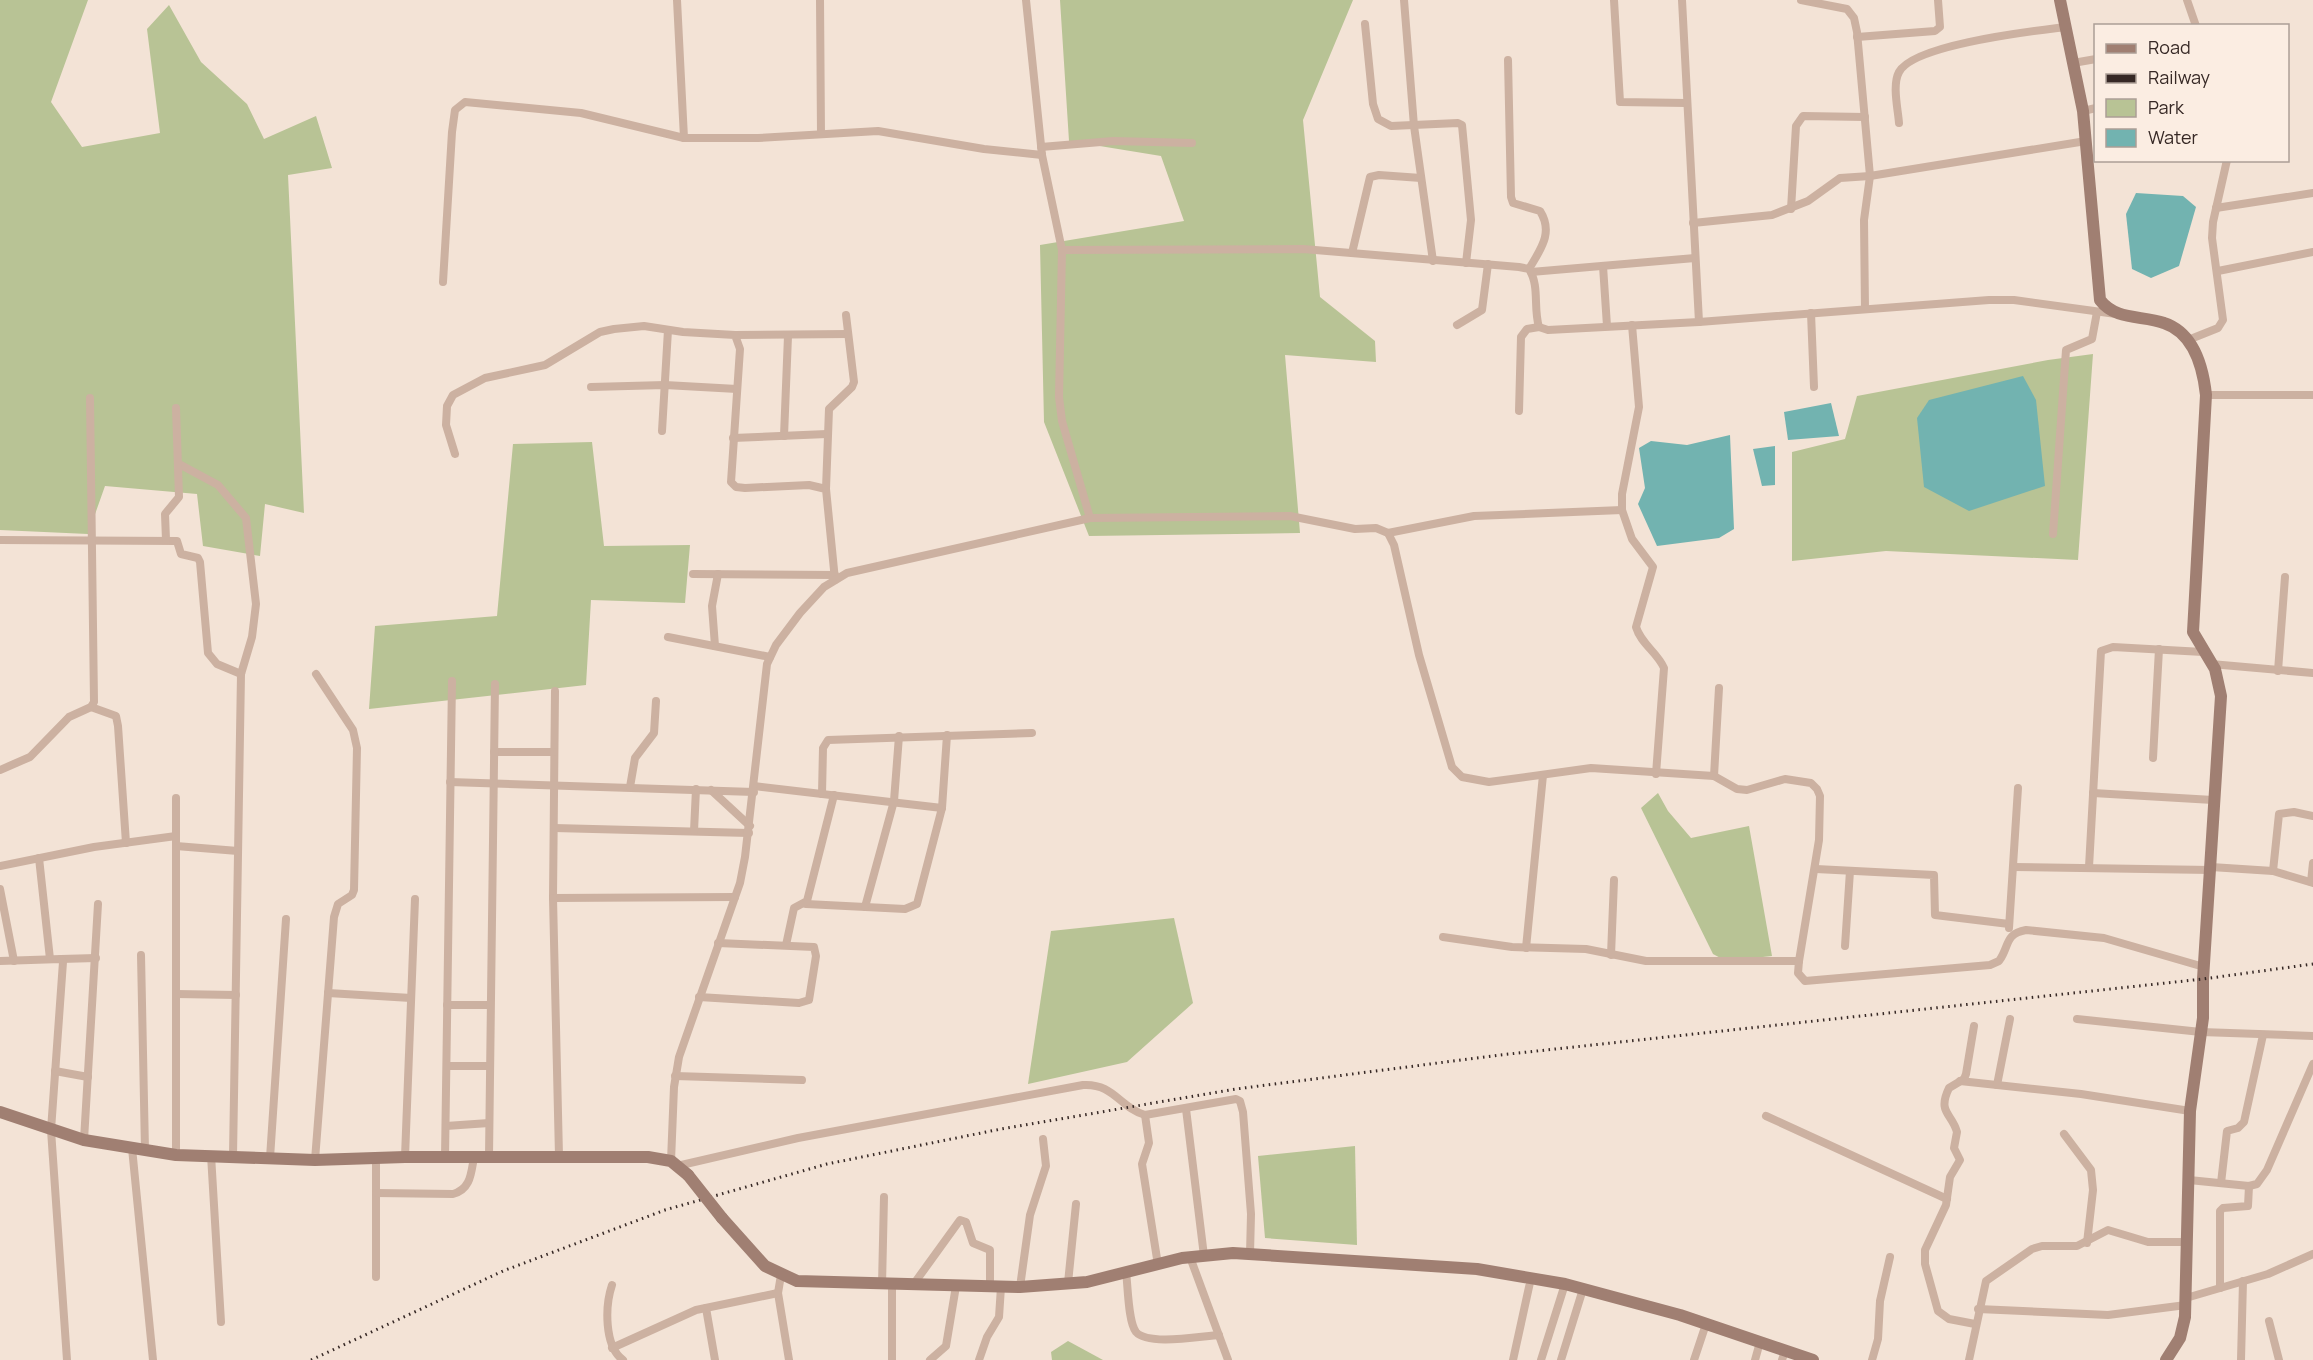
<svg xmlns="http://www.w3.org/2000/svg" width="2313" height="1360" viewBox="0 0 2313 1360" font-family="Manrope,sans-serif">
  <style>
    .green { fill: #b8c395 }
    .water { fill: #72b3b0 }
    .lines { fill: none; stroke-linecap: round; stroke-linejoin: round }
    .street { stroke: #ccb1a1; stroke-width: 8 }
    .secondary { stroke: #a07f72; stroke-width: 12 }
    .rail { stroke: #362825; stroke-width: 3; stroke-dasharray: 1.5 4.5; stroke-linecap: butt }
    .secondary-bridge { stroke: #a07f72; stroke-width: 12 }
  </style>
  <rect width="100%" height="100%" fill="#f3e3d6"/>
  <!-- green -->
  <g class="green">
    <polygon points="0,0 88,0 51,102 82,147 160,133 147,29 169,5 201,62 247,104 264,139 316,116 332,168 288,175 304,513 265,504 260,556 203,546 197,494 105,486 88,534 0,530"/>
    <polygon points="1060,0 1353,0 1303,120 1320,297 1375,341 1376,362 1285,355 1300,533 1089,536 1044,422 1040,245 1184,221 1161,156 1069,141"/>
    <polygon points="2093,354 2078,560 1886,551 1792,561 1792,452 1845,439 1857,396 2048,360"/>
    <polygon points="592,442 604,546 690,545 685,603 591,600 586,685 369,709 375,626 497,616 513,444"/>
    <polygon points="1658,793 1668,811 1691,838 1749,826 1772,956 1726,961 1713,954 1641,808"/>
    <polygon points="1174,918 1193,1003 1127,1062 1028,1084 1051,931"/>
    <polygon points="1355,1146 1357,1245 1265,1238 1258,1156"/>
    <polygon points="1068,1341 1103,1360 1052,1360 1051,1352"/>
  </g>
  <!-- water -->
  <g class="water">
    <polygon points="2136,193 2183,196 2196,207 2179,266 2151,278 2132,269 2126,214"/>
    <polygon points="2023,376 2036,400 2045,486 1969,511 1924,487 1917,418 1929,400"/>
    <polygon points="1831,403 1839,436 1788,440 1784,412"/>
    <polygon points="1730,435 1734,529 1719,538 1657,546 1638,504 1645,488 1639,448 1651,441 1687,445"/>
    <polygon points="1775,446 1775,485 1762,486 1753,449"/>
  </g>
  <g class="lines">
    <!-- street -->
    <g class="street">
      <polyline points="677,0 684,138"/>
      <polyline points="820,0 821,134"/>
      <polyline points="1026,0 1042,155 1062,250 1059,397 1062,421 1090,518"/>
      <polyline points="1404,0 1414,126 1433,261"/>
      <polyline points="1614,0 1620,102 1686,103"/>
      <polyline points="1682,0 1699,322"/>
      <polyline points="1801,0 1847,9 1854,18 1857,32 1870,176 1864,220 1865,309"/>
      <polyline points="2187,0 2196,26"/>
      <polyline points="1365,24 1373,104 1378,119 1391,126 1458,123 1462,125 1471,220 1466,263"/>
      <polyline points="1857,37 1935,31 1940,27 1938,0"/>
      <path d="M 1508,60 L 1511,197 L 1513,203 L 1540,211 C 1554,233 1540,250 1529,269"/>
      <polyline points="2073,63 2096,59"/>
      <polyline points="2083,111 2096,108"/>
      <path d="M 1899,123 C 1898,109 1892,85 1899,72 C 1914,44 2034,31 2065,27"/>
      <polyline points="1041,147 1113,141 1192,143"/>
      <polyline points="2216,208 2313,193"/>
      <polyline points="1791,209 1796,126 1803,116 1865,117"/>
      <polyline points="1693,223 1772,215 1808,201 1840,178 1870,176 2086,141"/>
      <path d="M 1062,250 L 1303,249 L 1519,267 L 1529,269 C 1540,286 1533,308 1539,327 L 1548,330 L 1699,322 L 1989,300 L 2014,300 L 2116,314"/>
      <polyline points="1352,253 1370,177 1379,175 1421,178"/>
      <polyline points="1603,266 1607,326"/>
      <polyline points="2218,271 2313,252"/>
      <polyline points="1531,272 1695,258"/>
      <polyline points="443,282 452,132 455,110 465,102 581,113 684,138 758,138 878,131 984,149 1042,155"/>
      <polyline points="1811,313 1814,387"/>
      <polyline points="1457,325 1482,310 1488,264"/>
      <path d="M 1632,325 L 1639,407 L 1622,494 L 1622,510 L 1632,539 L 1653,567 L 1636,627 C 1641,644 1657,652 1664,668 L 1656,774"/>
      <polyline points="735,335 848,334"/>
      <polyline points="2188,340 2218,328 2223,320 2212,238 2213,222 2227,160"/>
      <polyline points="591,387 665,385 737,389"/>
      <polyline points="2206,395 2313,395"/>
      <polyline points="1519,411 1521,337 1527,329 1539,327"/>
      <polyline points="662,431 668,330"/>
      <polyline points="784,436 788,336"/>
      <polyline points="733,438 827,434"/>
      <polyline points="455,454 446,425 447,406 453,395 485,378 545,365 600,332 614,329 644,326 683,332 735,335 740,349 731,482 736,487 745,488 809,485 826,489 835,580"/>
      <polyline points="179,464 218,485 246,518 256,604 252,637 241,674 233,1156"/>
      <polyline points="826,489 829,409 852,387 854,382 846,315"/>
      <polyline points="1388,533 1474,516 1622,510"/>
      <polyline points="2053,534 2066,350 2092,339 2097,312"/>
      <polyline points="0,540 177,541 181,554 198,558 200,562 208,653 217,664 241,674"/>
      <polyline points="166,540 165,514 179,497 176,408"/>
      <polyline points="693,574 835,575"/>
      <polyline points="668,637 770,657"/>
      <polyline points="715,646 712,606 718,574"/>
      <polyline points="2211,664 2313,673"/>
      <polyline points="2278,671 2285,577"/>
      <polyline points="555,691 553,898 735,897"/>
      <polyline points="91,707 116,716 118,726 126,843"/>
      <polyline points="494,752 554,752"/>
      <polyline points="2153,758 2159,649"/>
      <polyline points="0,770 30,757 69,717 91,707 94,702 90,398"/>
      <polyline points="1714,776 1719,688"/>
      <polyline points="450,782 754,792"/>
      <polyline points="754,786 942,808"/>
      <polyline points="630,787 635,758 654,733 656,701"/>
      <polyline points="711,790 750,826"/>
      <polyline points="2093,793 2213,800"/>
      <polyline points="822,794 823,748 828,740 1032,733"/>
      <polyline points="554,828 749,833"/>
      <polyline points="694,831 696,789"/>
      <polyline points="176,846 238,851"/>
      <polyline points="39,858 50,959"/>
      <polyline points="0,866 94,847 176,836"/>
      <polyline points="2014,867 2211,870"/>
      <polyline points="2089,867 2101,651 2113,647 2203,652"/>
      <polyline points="2211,867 2273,871 2313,883"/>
      <polyline points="1816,869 1934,875 1935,915 2009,924"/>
      <polyline points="2273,871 2279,814 2294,812 2313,816"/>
      <polyline points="2311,882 2313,863"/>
      <polyline points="0,889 14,961"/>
      <polyline points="553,898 559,1156"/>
      <polyline points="806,904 905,909 917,904 942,808 947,735"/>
      <polyline points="865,907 894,801 899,736"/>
      <polyline points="2009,928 2018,788"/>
      <polyline points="1443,937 1512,947 1586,949 1646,961 1799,961"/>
      <polyline points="786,945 794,908 807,901 834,795"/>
      <polyline points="1845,946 1850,871"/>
      <polyline points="1526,948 1543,775"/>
      <polyline points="141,955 145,1150"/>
      <polyline points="1611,955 1614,880"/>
      <polyline points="61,959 96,958"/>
      <polyline points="0,961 61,959 63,962 51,1130 67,1360"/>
      <polyline points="328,993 411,998"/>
      <polyline points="176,994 236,995"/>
      <polyline points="699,997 799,1003 809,1000 816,956 814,947 718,943"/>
      <polyline points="447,1005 490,1005"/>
      <polyline points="2077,1019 2201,1032 2313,1036"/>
      <path d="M 1974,1026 L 1966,1074 L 1964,1079 L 1949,1088 C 1937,1113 1952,1113 1957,1132 L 1954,1148 L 1960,1160 L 1950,1177 L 1946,1205 L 1925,1250 L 1925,1264 L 1938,1311 L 1949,1319 L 1975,1324"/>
      <polyline points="447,1066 490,1066"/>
      <polyline points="55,1071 88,1077"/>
      <polyline points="675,1076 802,1080"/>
      <polyline points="1960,1081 2081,1094 2190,1111"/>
      <polyline points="1997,1085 2010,1019"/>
      <polyline points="1186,1109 1204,1256"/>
      <polyline points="1145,1115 1149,1143 1142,1164 1158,1265"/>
      <polyline points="1766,1116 1947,1199"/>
      <polyline points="446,1126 489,1123"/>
      <polyline points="2064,1134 2091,1170 2093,1190 2087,1243"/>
      <polyline points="84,1140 98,904"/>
      <polyline points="132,1148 153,1360"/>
      <polyline points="176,1155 176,798"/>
      <polyline points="211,1155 221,1322"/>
      <polyline points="489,1156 495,684"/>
      <polyline points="405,1157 415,899"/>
      <polyline points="270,1158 286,919"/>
      <polyline points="376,1158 376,1277"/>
      <polyline points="445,1158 452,681"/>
      <polyline points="315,1160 334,917 338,904 352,895 354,890 357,748 353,730 316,674"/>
      <path d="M 671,1161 L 674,1087 L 679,1057 L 740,883 L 745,857 L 767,664 L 776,645 L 800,613 L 824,587 L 847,573 L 1090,518 L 1290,516 L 1355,529 L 1376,528 L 1388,533 L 1394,545 L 1419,655 L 1452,767 L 1462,777 L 1489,782 L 1591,768 L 1714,776 L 1737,789 L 1747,790 L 1785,779 L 1811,783 L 1817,789 L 1820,796 L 1819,840 L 1799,961 L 1798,973 L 1805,981 L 1990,965 L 1999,961 C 2010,946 2004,934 2026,930 L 2104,938 L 2204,967"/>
      <path d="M 677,1166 L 798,1138 L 1083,1085 C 1114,1083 1120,1108 1145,1115 L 1236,1099 L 1240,1101 L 1243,1112 L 1251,1214 L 1250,1254"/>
      <polyline points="2189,1180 2249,1186 2257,1184 2267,1170 2313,1064"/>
      <polyline points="2221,1183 2227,1131 2238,1128 2244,1122 2263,1035"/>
      <path d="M 376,1193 L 453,1194 C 471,1189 471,1173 474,1157"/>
      <polyline points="1190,1257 1228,1360"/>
      <path d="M 1126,1272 C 1128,1286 1128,1322 1136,1332 C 1148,1346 1201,1336 1219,1335"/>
      <polyline points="781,1275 778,1293 789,1360"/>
      <polyline points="1068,1283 1076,1204"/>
      <path d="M 612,1285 C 605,1306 604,1346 623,1360"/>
      <polyline points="882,1285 884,1197"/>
      <polyline points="913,1285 960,1220 966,1222 973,1243 990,1250 990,1287"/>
      <polyline points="1020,1287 1030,1215 1046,1166 1043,1139"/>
      <polyline points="2220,1288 2220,1211 2223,1208 2248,1206 2249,1186"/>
      <polyline points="2186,1298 2268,1274 2313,1254"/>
      <polyline points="706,1308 715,1360"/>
      <polyline points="1978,1309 2108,1315 2186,1305"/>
      <polyline points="2269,1321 2279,1360"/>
      <polyline points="612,1348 696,1310 778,1293"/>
      <polyline points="892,1360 892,1285"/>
      <polyline points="930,1360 946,1346 956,1286"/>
      <polyline points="979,1360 987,1337 999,1317 1001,1287"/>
      <polyline points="1513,1360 1531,1278"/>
      <polyline points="1541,1360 1565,1284"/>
      <polyline points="1561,1360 1583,1289"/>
      <polyline points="1694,1360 1706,1324"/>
      <polyline points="1755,1360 1760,1342"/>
      <polyline points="1782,1360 1785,1351"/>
      <polyline points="1872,1360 1878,1339 1880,1301 1890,1257"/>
      <polyline points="1969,1360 1986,1281 2032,1249 2042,1246 2077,1246 2108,1230 2148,1242 2188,1242"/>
      <polyline points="2241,1360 2243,1281"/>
    </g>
    <!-- secondary -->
    <g class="secondary">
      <path d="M 2060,0 L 2083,111 L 2100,300 C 2116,321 2142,315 2164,323 C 2194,333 2203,367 2206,395 L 2193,632 L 2215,669 L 2221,696 L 2203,979 L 2203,1018 L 2190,1111 L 2185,1317 L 2180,1338 L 2166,1360"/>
      <polyline points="0,1112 84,1140 176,1155 315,1160 405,1157 648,1157 671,1161 688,1175"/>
      <polyline points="722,1218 765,1266 797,1281 1020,1287 1087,1282 1182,1258 1233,1253 1477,1269 1565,1284 1680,1315 1813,1360"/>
    </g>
    <!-- rail -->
    <polyline class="rail" points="311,1360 503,1271 665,1210 827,1164 1001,1129 1236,1089 1500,1055 2203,979 2313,964"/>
    <!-- secondary-bridge -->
    <polyline class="secondary-bridge" points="688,1175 722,1218"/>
  </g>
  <!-- legend -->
  <rect x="2094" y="24" width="195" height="138" fill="#fbede2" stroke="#ac9e96" stroke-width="1.5"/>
  <rect x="2106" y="44" width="30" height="9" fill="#a07f72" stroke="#ac9e96" stroke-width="1.5"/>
  <text x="2148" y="54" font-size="18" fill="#362825">Road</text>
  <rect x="2106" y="74" width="30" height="9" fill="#362825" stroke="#ac9e96" stroke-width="1.5"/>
  <text x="2148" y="84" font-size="18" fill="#362825">Railway</text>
  <rect x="2106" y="99" width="30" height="18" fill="#b8c395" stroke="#ac9e96" stroke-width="1.5"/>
  <text x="2148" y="114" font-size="18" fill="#362825">Park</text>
  <rect x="2106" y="129" width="30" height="18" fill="#72b3b0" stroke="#ac9e96" stroke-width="1.5"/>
  <text x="2148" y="144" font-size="18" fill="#362825">Water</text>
</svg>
